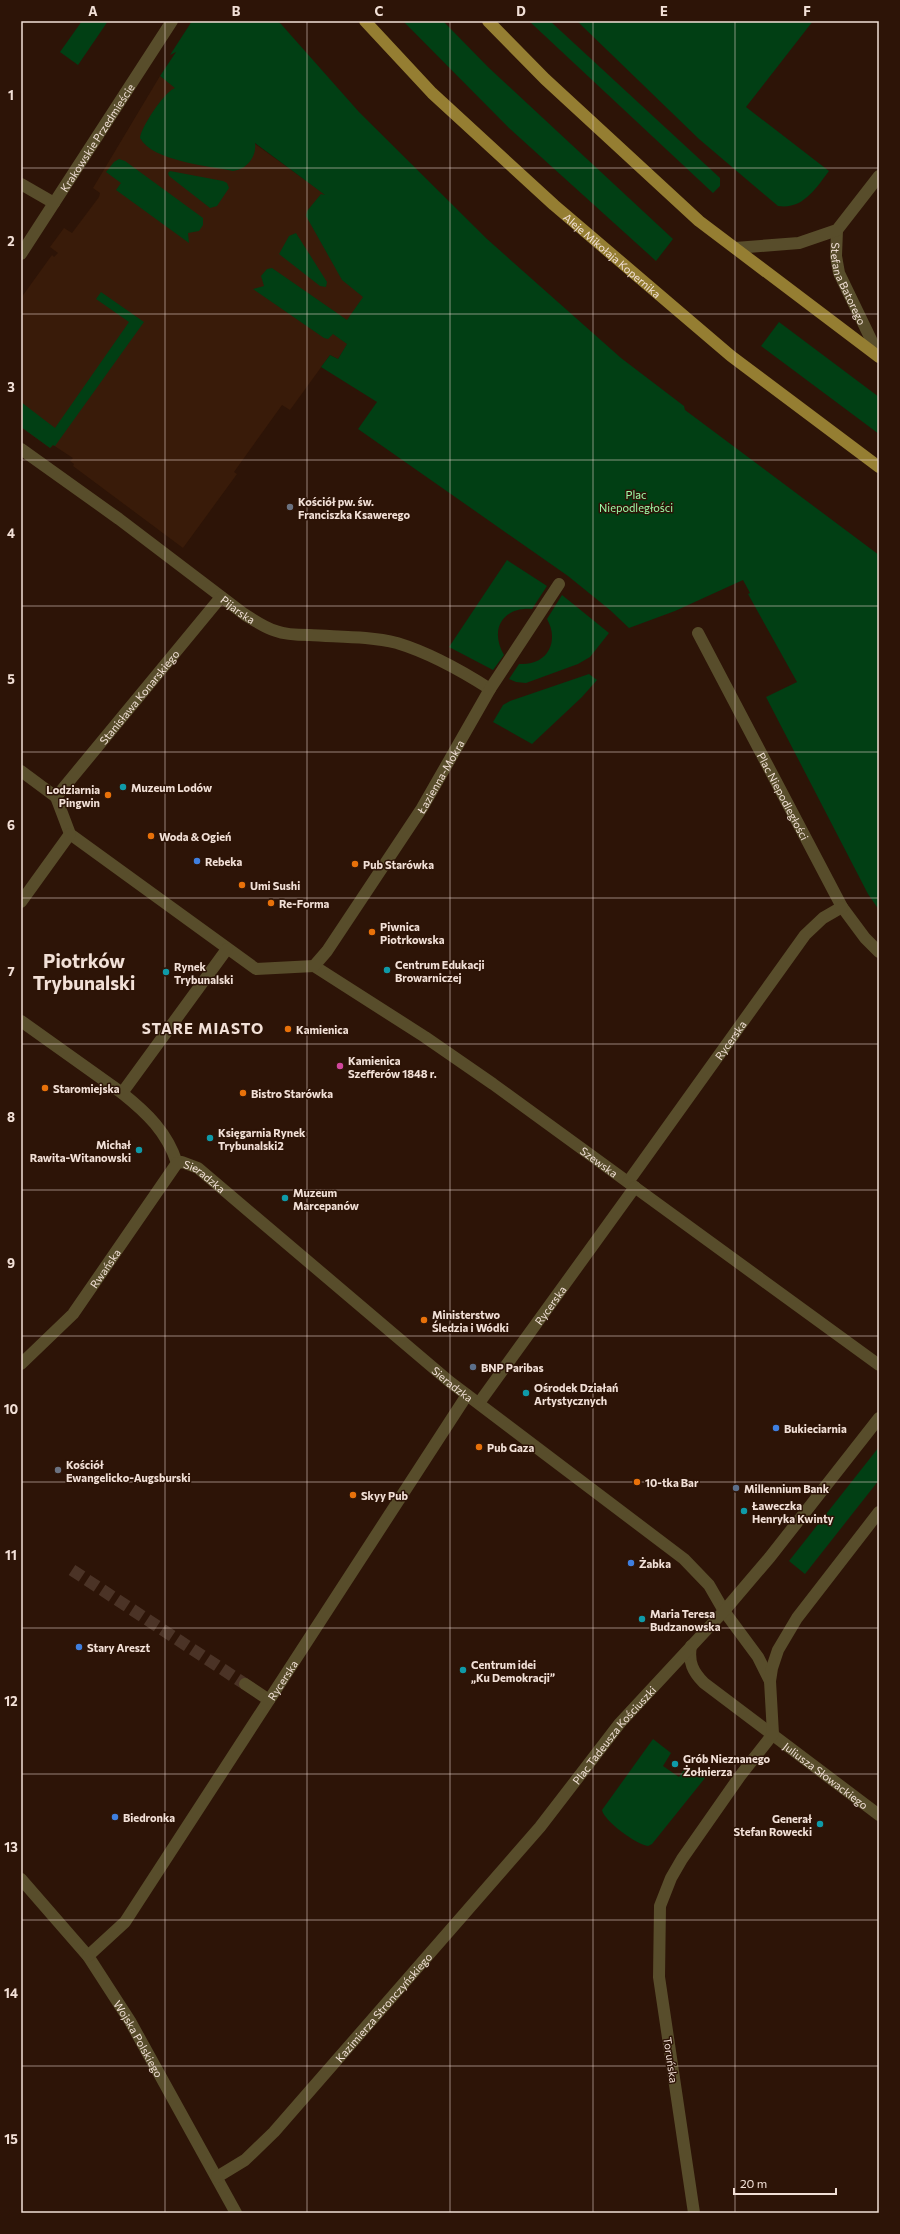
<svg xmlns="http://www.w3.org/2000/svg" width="900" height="2234" viewBox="0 0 900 2234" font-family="Commissioner,sans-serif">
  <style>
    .built { fill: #391b09 }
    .green { fill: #013f14 }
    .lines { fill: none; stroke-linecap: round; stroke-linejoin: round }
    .minor-tunnel { stroke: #4b3326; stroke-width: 12; stroke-dasharray: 12 6; stroke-linecap: butt }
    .minor { stroke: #584d2b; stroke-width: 12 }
    .major { stroke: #957e32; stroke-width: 12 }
    .grid { fill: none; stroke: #f2e0d7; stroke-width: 1; stroke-opacity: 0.55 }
    .worship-dot { fill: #6b7280; stroke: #2d1407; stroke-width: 1.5 }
    .culture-dot { fill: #0f9aa8; stroke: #2d1407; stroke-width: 1.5 }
    .food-dot { fill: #e8710a; stroke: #2d1407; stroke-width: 1.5 }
    .shop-dot { fill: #3f7fe0; stroke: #2d1407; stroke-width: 1.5 }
    .hotel-dot { fill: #d1479c; stroke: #2d1407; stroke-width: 1.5 }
    .service-dot { fill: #5c6f8a; stroke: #2d1407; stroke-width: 1.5 }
    .labels { text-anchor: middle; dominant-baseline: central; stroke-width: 3; stroke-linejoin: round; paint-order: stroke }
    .street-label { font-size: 11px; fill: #f2e0d7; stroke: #2d1407 }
    .park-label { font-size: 11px; fill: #9dfeab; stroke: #2d1407 }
    .poi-label { font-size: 11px; font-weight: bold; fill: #f2e0d7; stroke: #2d1407; text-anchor: start }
    .district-label { font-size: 15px; font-weight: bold; letter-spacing: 1px; fill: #f2e0d7; stroke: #2d1407 }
    .town-label { font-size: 19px; font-weight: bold; fill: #f2e0d7; stroke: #2d1407 }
    .neatline { fill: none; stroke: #f2e0d7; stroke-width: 1.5 }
    .grid-label { font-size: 13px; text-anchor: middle; font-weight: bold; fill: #f2e0d7 }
  </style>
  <rect width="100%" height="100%" fill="#2d1407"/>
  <!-- built -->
  <polygon class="built" points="160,76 407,253 338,359 330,355 290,410 282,405 234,472 237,474 183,548 73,466 74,464 70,461 73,458 53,445 50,448 21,427 21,298 52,255 54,257 58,253 50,247 64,228 72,233 99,197 100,193 93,188"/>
  <!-- green -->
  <g class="green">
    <polygon points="82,21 108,21 78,65 60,52"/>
    <path d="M 192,21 L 277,21 L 281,24 L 359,112 L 487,239 L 621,358 L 684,406 L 685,410 L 879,555 L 879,910 L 868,894 L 766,697 L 797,682 L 748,594 L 750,593 L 743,580 L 675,611 L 629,628 L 610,610 L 568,576 L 358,429 L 377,402 L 321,367 L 330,355 L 338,359 L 347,344 L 333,334 L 328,339 L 324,338 L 253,289 L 264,286 L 261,276 L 267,269 L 272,268 L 347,320 L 363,297 L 342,280 L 306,216 L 307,211 L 321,194 L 325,195 L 255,143 C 257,156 247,170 233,171 C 209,166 152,161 140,138 C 141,127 165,91 175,88 L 160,76 L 176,52 L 170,55 Z"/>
    <polygon points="403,21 443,21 488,67 673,239 656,261 509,128"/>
    <polygon points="529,21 550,21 720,178 720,186 713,193"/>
    <path d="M 577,21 L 813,21 L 746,107 L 829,171 C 816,188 803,210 778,206 L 699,139 Z"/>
    <polygon points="119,159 125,161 203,218 203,225 199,231 188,233 189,243 116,190 121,183 106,172 114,162"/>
    <polygon points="170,171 223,181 227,183 229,188 217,206 210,208 169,176 168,173"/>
    <polygon points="296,233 327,282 326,287 320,286 279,254 289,236"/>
    <polygon points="101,292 144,322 55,446 53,445 50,448 21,427 21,402 55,428 129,322 96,299"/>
    <polygon points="779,322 879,397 879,434 761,346"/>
    <path d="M 507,560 L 547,586 L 532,609 C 503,607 489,629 504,655 L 493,670 L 449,647 Z"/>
    <path d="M 562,595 L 609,633 L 590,657 L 578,664 L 526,683 L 516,682 L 509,679 L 519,664 C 547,666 560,642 547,619 Z"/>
    <polygon points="589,674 597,680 582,697 532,744 493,722 503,705 510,701"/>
    <polygon points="879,1447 879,1480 805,1574 789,1561"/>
    <path d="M 653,1739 L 671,1753 L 663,1766 L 679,1777 L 687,1765 L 705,1778 L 652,1844 L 648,1846 C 637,1845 604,1821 602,1810 Z"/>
  </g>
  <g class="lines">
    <!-- minor-tunnel -->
    <polyline class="minor-tunnel" points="72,1570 245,1684"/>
    <!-- minor -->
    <g class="minor">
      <polyline points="21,184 54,203"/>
      <path id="s1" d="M 837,230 L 836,256 L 839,273 L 879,356"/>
      <polyline points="735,248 799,243 837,230 879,176"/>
      <path id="s2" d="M 21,254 L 172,21"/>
      <path id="s3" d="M 21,449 L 119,519 L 244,614 C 254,620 265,628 276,631 C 286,635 299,635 309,635 C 338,637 369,636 397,643 C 430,653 462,671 490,689"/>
      <path id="s4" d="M 698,633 L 842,907 L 865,938 L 879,952"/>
      <polyline points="21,771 56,797"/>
      <polyline points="56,797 70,834 256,969 314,966"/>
      <path id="s5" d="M 56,797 L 221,597"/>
      <polyline points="21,902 70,834"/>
      <path id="s6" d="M 314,966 L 425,1037 L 493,1084 L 879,1365"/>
      <path id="s7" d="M 314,966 L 327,951 L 422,808 L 490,689 L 559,584"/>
      <polyline points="21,1021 122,1093"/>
      <path id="s8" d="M 177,1163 L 182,1162 L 198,1168 L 450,1382 L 684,1559 L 709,1585 L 724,1611 L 758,1657 L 770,1681"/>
      <path d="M 177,1163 C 167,1132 147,1113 122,1093 L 227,949"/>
      <path id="s9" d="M 628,1182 L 805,935 L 823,918 L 842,907"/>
      <path id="s10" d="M 21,1364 L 73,1314 L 177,1163"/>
      <path id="s11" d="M 479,1403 L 635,1187"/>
      <path id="s12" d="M 691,1646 C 688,1662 693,1672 704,1683 L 879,1815"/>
      <polyline points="245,1684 269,1700"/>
      <path id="s13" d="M 21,1879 L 88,1956 L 130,2021 L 236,2213"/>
      <path id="s14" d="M 88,1956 L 125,1922 L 467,1395"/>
      <path id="s15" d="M 217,2177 L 245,2160 L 274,2132 L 540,1827 L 620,1723 L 724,1611 L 770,1557 L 879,1418"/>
      <polyline points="694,2213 659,1977 660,1906 671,1878 682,1859 740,1776 773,1734 770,1681 772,1668 778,1650 797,1618 879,1512"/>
    </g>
    <!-- major -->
    <g class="major">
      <path id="s16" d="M 365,21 L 432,93 L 554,205 L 731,356 L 879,467"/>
      <polyline points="488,21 545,79 699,221 879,357"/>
    </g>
  </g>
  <!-- grid -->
  <path class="grid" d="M 165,21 L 165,2213M 307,21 L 307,2213M 450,21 L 450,2213M 593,21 L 593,2213M 735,21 L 735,2213M 21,168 L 879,168M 21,314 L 879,314M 21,460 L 879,460M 21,606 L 879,606M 21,752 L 879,752M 21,898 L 879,898M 21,1044 L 879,1044M 21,1190 L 879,1190M 21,1336 L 879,1336M 21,1482 L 879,1482M 21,1628 L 879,1628M 21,1774 L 879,1774M 21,1920 L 879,1920M 21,2066 L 879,2066"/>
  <!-- markers -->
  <g class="worship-dot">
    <circle cx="290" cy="507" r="4"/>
    <circle cx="58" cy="1470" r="4"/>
  </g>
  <g class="culture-dot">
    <circle cx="123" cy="787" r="4"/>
    <circle cx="387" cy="970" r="4"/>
    <circle cx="166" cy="972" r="4"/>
    <circle cx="210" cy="1138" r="4"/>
    <circle cx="139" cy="1150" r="4"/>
    <circle cx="285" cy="1198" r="4"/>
    <circle cx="526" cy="1393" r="4"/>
    <circle cx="744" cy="1511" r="4"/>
    <circle cx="642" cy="1619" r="4"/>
    <circle cx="463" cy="1670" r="4"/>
    <circle cx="675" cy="1764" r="4"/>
    <circle cx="820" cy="1824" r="4"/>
  </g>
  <g class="food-dot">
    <circle cx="108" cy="795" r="4"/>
    <circle cx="151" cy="836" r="4"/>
    <circle cx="355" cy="864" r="4"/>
    <circle cx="242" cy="885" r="4"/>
    <circle cx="271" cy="903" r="4"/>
    <circle cx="372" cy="932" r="4"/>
    <circle cx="288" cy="1029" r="4"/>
    <circle cx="45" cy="1088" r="4"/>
    <circle cx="243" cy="1093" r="4"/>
    <circle cx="424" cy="1320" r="4"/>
    <circle cx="479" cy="1447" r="4"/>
    <circle cx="637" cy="1482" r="4"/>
    <circle cx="353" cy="1495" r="4"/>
  </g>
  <g class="shop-dot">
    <circle cx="197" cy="861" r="4"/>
    <circle cx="776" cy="1428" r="4"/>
    <circle cx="631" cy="1563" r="4"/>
    <circle cx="79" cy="1647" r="4"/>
    <circle cx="115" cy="1817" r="4"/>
  </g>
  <circle class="hotel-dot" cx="340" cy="1066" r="4"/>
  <g class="service-dot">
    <circle cx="473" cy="1367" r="4"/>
    <circle cx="736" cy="1488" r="4"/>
  </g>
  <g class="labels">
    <!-- street labels -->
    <g class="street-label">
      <text stroke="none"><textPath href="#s2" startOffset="139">Krakowskie Przedmieście</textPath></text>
      <text stroke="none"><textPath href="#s16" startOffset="341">Aleje Mikołaja Kopernika</textPath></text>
      <text stroke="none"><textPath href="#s1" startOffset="56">Stefana Batorego</textPath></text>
      <text stroke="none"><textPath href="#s3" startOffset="270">Pijarska</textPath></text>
      <text stroke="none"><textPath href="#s5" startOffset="130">Stanisława Konarskiego</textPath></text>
      <text stroke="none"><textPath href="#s7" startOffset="228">Łazienna-Mokra</textPath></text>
      <text stroke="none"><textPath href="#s4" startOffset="184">Plac Niepodległości</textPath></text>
      <text stroke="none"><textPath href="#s9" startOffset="175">Rycerska</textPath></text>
      <text stroke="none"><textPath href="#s6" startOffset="346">Szewska</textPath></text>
      <text stroke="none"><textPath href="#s8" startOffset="32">Sieradzka</textPath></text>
      <text stroke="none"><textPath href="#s10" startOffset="128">Rwańska</textPath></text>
      <text stroke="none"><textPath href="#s11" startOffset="121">Rycerska</textPath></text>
      <text stroke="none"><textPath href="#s8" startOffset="356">Sieradzka</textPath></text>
      <text stroke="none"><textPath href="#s14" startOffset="339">Rycerska</textPath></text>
      <text stroke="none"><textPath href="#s15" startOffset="596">Plac Tadeusza Kościuszki</textPath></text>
      <text stroke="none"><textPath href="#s12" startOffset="194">Juliusza Słowackiego</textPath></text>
      <text stroke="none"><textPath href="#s15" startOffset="239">Kazimierza Stronczyńskiego</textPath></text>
      <text stroke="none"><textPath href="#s13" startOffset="199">Wojska Polskiego</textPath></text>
      <text transform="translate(671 2060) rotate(82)">Toruńska</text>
    </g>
    <!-- park labels -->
    <g class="park-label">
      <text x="636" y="494">Plac<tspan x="636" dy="13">Niepodległości</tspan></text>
    </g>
    <!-- poi labels -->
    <g class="poi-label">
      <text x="298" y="501">Kościół pw. św.<tspan x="298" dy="13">Franciszka Ksawerego</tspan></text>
      <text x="131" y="787">Muzeum Lodów</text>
      <text x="100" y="789" text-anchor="end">Lodziarnia<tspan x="100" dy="13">Pingwin</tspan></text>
      <text x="159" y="836">Woda &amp; Ogień</text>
      <text x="205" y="861">Rebeka</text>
      <text x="363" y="864">Pub Starówka</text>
      <text x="250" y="885">Umi Sushi</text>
      <text x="279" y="903">Re-Forma</text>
      <text x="380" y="926">Piwnica<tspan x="380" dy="13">Piotrkowska</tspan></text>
      <text x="395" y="964">Centrum Edukacji<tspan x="395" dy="13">Browarniczej</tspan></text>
      <text x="174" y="966">Rynek<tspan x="174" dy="13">Trybunalski</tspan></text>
      <text x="296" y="1029">Kamienica</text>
      <text x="348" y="1060">Kamienica<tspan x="348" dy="13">Szefferów 1848 r.</tspan></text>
      <text x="53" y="1088">Staromiejska</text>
      <text x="251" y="1093">Bistro Starówka</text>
      <text x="218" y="1132">Księgarnia Rynek<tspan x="218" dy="13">Trybunalski2</tspan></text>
      <text x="131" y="1144" text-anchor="end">Michał<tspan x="131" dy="13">Rawita-Witanowski</tspan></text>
      <text x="293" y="1192">Muzeum<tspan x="293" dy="13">Marcepanów</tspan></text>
      <text x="432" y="1314">Ministerstwo<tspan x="432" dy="13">Śledzia i Wódki</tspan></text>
      <text x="481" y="1367">BNP Paribas</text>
      <text x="534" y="1387">Ośrodek Działań<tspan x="534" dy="13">Artystycznych</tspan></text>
      <text x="784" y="1428">Bukieciarnia</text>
      <text x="487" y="1447">Pub Gaza</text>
      <text x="66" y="1464">Kościół<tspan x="66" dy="13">Ewangelicko-Augsburski</tspan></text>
      <text x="645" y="1482">10-tka Bar</text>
      <text x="744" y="1488">Millennium Bank</text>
      <text x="361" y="1495">Skyy Pub</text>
      <text x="752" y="1505">Ławeczka<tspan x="752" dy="13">Henryka Kwinty</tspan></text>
      <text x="639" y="1563">Żabka</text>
      <text x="650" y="1613">Maria Teresa<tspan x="650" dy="13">Budzanowska</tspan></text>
      <text x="87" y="1647">Stary Areszt</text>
      <text x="471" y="1664">Centrum idei<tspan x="471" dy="13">„Ku Demokracji”</tspan></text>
      <text x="683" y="1758">Grób Nieznanego<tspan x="683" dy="13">Żołnierza</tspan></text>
      <text x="123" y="1817">Biedronka</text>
      <text x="812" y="1818" text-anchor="end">Generał<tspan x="812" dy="13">Stefan Rowecki</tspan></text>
    </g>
    <!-- district labels -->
    <g class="district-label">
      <text x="203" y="1028">STARE MIASTO</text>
    </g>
    <!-- town labels -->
    <g class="town-label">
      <text x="84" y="960">Piotrków<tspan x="84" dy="22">Trybunalski</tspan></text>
    </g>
  </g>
  <!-- border -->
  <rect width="900" height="2234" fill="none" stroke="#2d1407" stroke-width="44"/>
  <!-- scale -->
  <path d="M734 2188v6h102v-6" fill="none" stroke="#f2e0d7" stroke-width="2"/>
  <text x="740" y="2188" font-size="12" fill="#f2e0d7" stroke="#2d1407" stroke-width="3" paint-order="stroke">20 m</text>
  <rect x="22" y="22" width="856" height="2190" class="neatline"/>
  <g class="grid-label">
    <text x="93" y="16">A</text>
    <text x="236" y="16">B</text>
    <text x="379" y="16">C</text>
    <text x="521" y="16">D</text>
    <text x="664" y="16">E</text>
    <text x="807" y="16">F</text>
    <text x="11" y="100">1</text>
    <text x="11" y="246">2</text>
    <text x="11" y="392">3</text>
    <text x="11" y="538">4</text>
    <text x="11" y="684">5</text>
    <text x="11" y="830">6</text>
    <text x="11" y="976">7</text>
    <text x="11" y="1122">8</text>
    <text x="11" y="1268">9</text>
    <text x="11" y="1414">10</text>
    <text x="11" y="1560">11</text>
    <text x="11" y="1706">12</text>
    <text x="11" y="1852">13</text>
    <text x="11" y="1998">14</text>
    <text x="11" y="2144">15</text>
  </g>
</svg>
